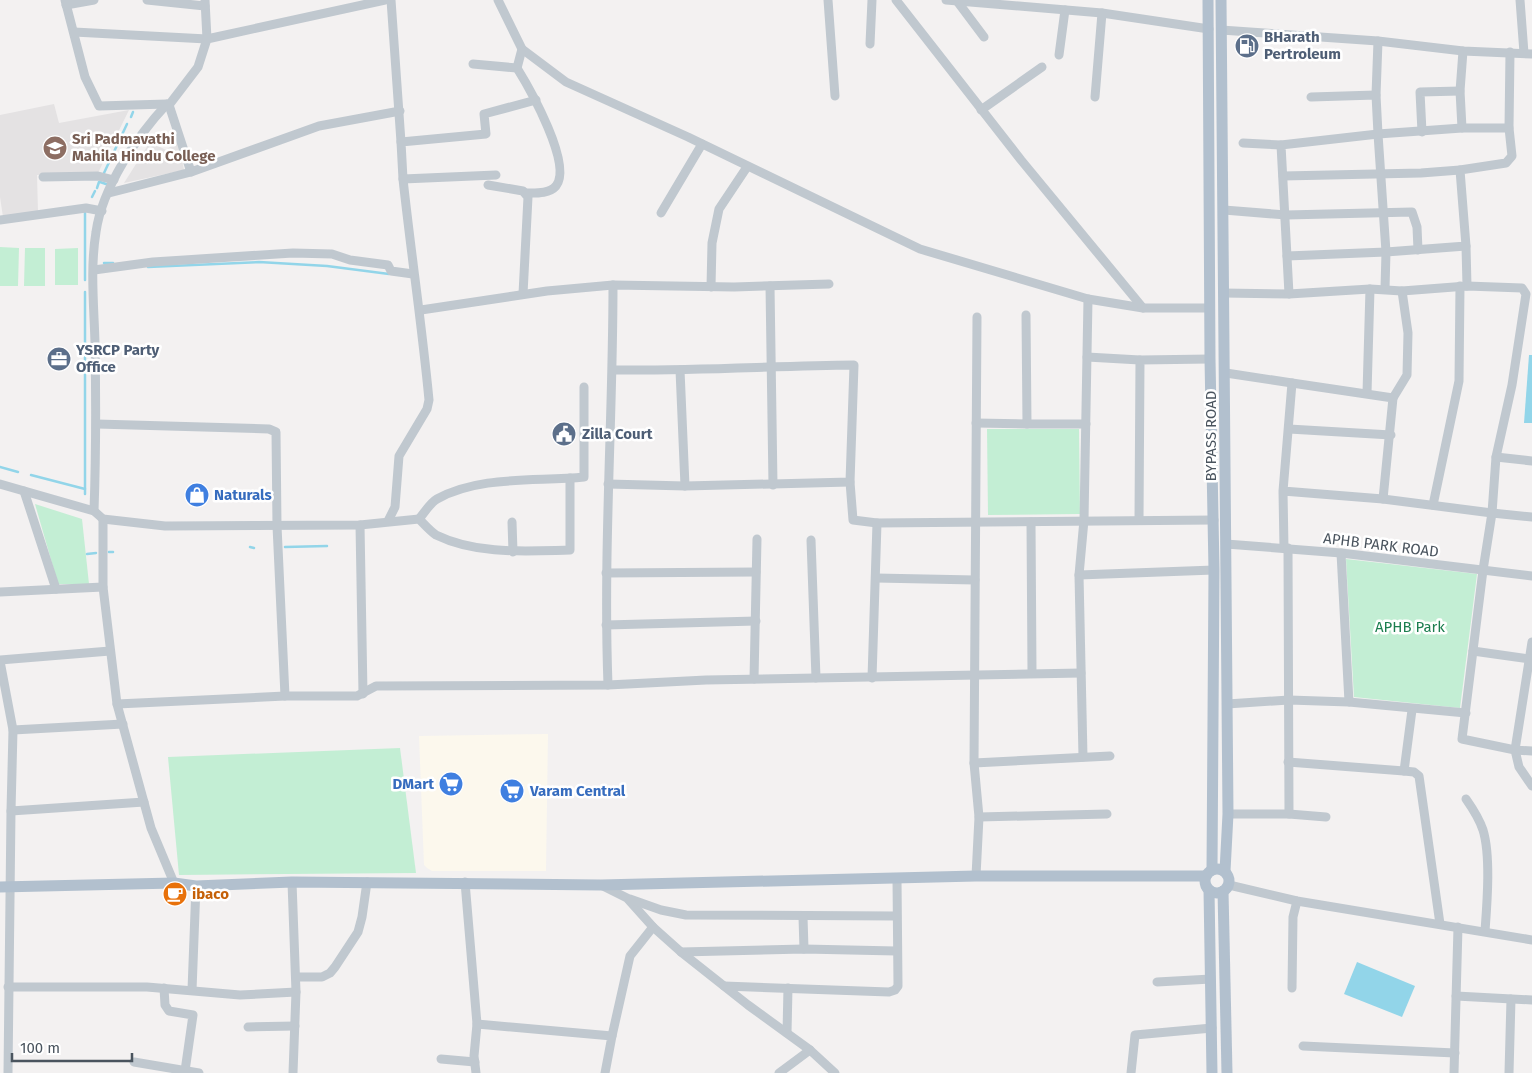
<svg xmlns="http://www.w3.org/2000/svg" width="1532" height="1073" viewBox="0 0 1532 1073" font-family="'Fira Sans',sans-serif">
  <style>
    .commercial { fill: #fcf8ed }
    .education { fill: #e4e2e3 }
    .green { fill: #c3eed4 }
    .water { fill: #92d5e9 }
    .lines { fill: none; stroke-linecap: round; stroke-linejoin: round }
    .stream { stroke: #92d5e9; stroke-width: 2.5 }
    .minor { stroke: #c0c8cf; stroke-width: 9 }
    .major { stroke: #b2c0ce; stroke-width: 11 }
    .labels { text-anchor: middle; dominant-baseline: central; stroke-width: 5; stroke-linejoin: round; paint-order: stroke }
    .service-label { font-size: 15px; font-weight: bold; fill: #4e5e75; stroke: #fff; text-anchor: start }
    .education-label { font-size: 15px; font-weight: bold; fill: #785e54; stroke: #fff; text-anchor: start }
    .street-label { font-size: 15px; fill: #4a545e; stroke: #fff }
    .shop-label { font-size: 15px; font-weight: bold; fill: #366cbe; stroke: #fff; text-anchor: start }
    .park-label { font-size: 15px; fill: #1c7e4f; stroke: #fff }
    .food-label { font-size: 15px; font-weight: bold; fill: #c56008; stroke: #fff; text-anchor: start }
  </style>
  <rect width="100%" height="100%" fill="#f3f1f1"/>
  <!-- commercial -->
  <polygon class="commercial" points="548,734 546,871 432,871 427,868 424,865 419,736"/>
  <!-- education -->
  <g class="education">
    <polygon points="54,104 59,123 129,110 98,173 37,175 38,212 3,217 0,197 0,115"/>
    <polygon points="178,141 184,170 124,183 150,142 166,150"/>
  </g>
  <!-- green -->
  <g class="green">
    <polygon points="0,247 19,248 18,286 0,286"/>
    <polygon points="25,248 45,248 45,286 24,286"/>
    <polygon points="78,248 78,285 55,285 55,249"/>
    <polygon points="987,429 1079,429 1080,514 988,515"/>
    <polygon points="35,504 82,519 89,584 58,584"/>
    <polygon points="1346,559 1477,574 1460,708 1354,697"/>
    <polygon points="400,748 416,873 179,875 168,757"/>
  </g>
  <!-- water -->
  <g class="water">
    <polygon points="1529,355 1532,355 1532,423 1524,423"/>
    <polygon points="1357,962 1415,986 1402,1017 1344,994"/>
  </g>
  <g class="lines">
    <!-- stream -->
    <g class="stream">
      <polyline points="131,117 133,112"/>
      <polyline points="104,173 127,124"/>
      <polyline points="100,182 109,185"/>
      <polyline points="97,188 99,182"/>
      <polyline points="92,197 95,191"/>
      <polyline points="104,263 113,263"/>
      <polyline points="148,267 259,262 327,266 389,274"/>
      <polyline points="85,280 85,212"/>
      <polyline points="0,467 18,472"/>
      <polyline points="31,475 85,489"/>
      <polyline points="85,494 85,292"/>
      <polyline points="250,547 254,548"/>
      <polyline points="285,547 327,546"/>
      <polyline points="109,552 113,552"/>
      <polyline points="87,554 96,553"/>
    </g>
    <!-- minor -->
    <g class="minor">
      <polyline points="65,0 85,77 99,106 167,104"/>
      <polyline points="147,0 205,6"/>
      <polyline points="391,0 401,142"/>
      <polyline points="498,0 522,49 566,82 688,137 920,249 1088,299 1143,308 1210,308"/>
      <polyline points="828,0 835,96"/>
      <polyline points="896,0 1021,160 1143,308"/>
      <polyline points="946,0 1102,13 1209,29"/>
      <polyline points="1520,0 1524,53"/>
      <polyline points="957,1 984,37"/>
      <polyline points="66,5 94,0"/>
      <polyline points="1221,30 1378,41 1463,51 1532,54"/>
      <polyline points="74,32 207,39 205,0"/>
      <polyline points="870,44 872,0"/>
      <polyline points="1059,55 1065,10"/>
      <polyline points="473,64 517,68 522,49"/>
      <path d="M 517,68 C 530,89 573,165 556,186 C 549,194 536,193 526,193"/>
      <polyline points="1376,95 1378,41"/>
      <polyline points="1095,97 1102,13"/>
      <polyline points="169,105 191,172"/>
      <polyline points="981,110 1042,67"/>
      <polyline points="1462,128 1460,91 1463,51"/>
      <polyline points="1422,132 1420,92 1460,91"/>
      <polyline points="1243,143 1281,145"/>
      <polyline points="496,175 403,179 401,142 486,134 484,114 536,100"/>
      <polyline points="1283,176 1421,173 1460,170"/>
      <polyline points="43,177 98,176 114,180"/>
      <polyline points="488,185 523,191 528,197 523,294"/>
      <polyline points="109,193 191,172 319,126 400,111"/>
      <polyline points="1224,210 1286,215 1412,212 1417,227 1418,250"/>
      <polyline points="661,213 702,144"/>
      <polyline points="0,220 86,208 102,211"/>
      <polyline points="1466,246 1467,286"/>
      <polyline points="1287,256 1386,252 1378,134 1462,128 1509,128"/>
      <polyline points="94,270 153,262 293,253 332,254 350,260 388,265 391,271 413,274"/>
      <polyline points="770,286 773,485"/>
      <polyline points="711,287 712,243 719,209 747,167"/>
      <polyline points="1385,289 1386,252 1466,246 1460,170 1506,163 1512,156 1509,128 1510,52"/>
      <polyline points="1223,293 1289,294 1370,289 1402,291 1467,286 1522,288 1526,294 1512,385 1496,457"/>
      <polyline points="1289,294 1281,145 1378,134 1376,95 1311,97"/>
      <polyline points="1088,299 1084,520 1079,575 1214,570"/>
      <polyline points="421,310 547,291 613,285 734,287 829,284"/>
      <polyline points="1087,357 1140,360"/>
      <polyline points="680,370 685,486"/>
      <polyline points="1226,373 1292,383"/>
      <polyline points="1367,393 1370,289"/>
      <polyline points="1393,398 1407,375 1408,333 1402,291"/>
      <polyline points="976,423 1027,424 1026,315"/>
      <polyline points="97,424 269,429 276,432 277,526 285,696"/>
      <polyline points="1027,424 1086,424"/>
      <polyline points="1289,429 1391,435"/>
      <polyline points="850,482 853,520 877,523 872,678"/>
      <path d="M 0,484 L 94,511 L 103,519 L 165,526 L 360,525 L 419,519 C 424,524 430,531 436,535 C 477,555 526,551 570,550 L 570,478"/>
      <path d="M 608,484 L 685,486 L 850,482 L 854,365 C 773,366 693,371 613,370"/>
      <polyline points="24,491 56,589"/>
      <polyline points="1283,491 1383,499 1393,398 1292,383 1283,491 1284,548"/>
      <polyline points="1383,499 1492,513 1496,457 1532,461"/>
      <polyline points="1433,505 1459,381 1460,286"/>
      <path d="M 94,511 C 96,455 96,399 95,343 C 94,307 90,268 96,232 C 102,188 137,136 167,104 L 169,105 L 198,67 L 207,39 L 385,0"/>
      <polyline points="1532,517 1492,513 1483,570 1462,739 1515,750 1519,767 1532,786"/>
      <polyline points="103,519 103,587 117,704 151,828 174,883"/>
      <path d="M 419,519 C 425,512 430,503 437,499 C 480,475 537,482 584,477 L 584,387"/>
      <polyline points="1139,520 1140,360 1210,359"/>
      <path d="M 388,521 L 395,507 L 399,456 L 427,409 L 429,400 C 422,326 411,253 403,179"/>
      <polyline points="512,522 513,552"/>
      <polyline points="1031,522 1032,673"/>
      <polyline points="877,523 1214,520"/>
      <polyline points="360,525 363,694"/>
      <polyline points="811,540 816,678"/>
      <polyline points="1226,544 1341,553 1532,576"/>
      <polyline points="1288,548 1289,814"/>
      <polyline points="1341,553 1349,702"/>
      <polyline points="606,573 756,572"/>
      <polyline points="1079,575 1083,757"/>
      <polyline points="876,578 975,580"/>
      <polyline points="0,592 103,587"/>
      <polyline points="606,625 756,621"/>
      <polyline points="1532,642 1515,750 1532,751"/>
      <polyline points="1473,651 1529,659"/>
      <polyline points="0,660 110,651"/>
      <polyline points="0,661 13,730 11,811 144,802"/>
      <polyline points="754,679 757,539"/>
      <path d="M 608,685 C 603,551 613,418 613,285"/>
      <polyline points="117,704 285,696 357,696 376,686 608,685 706,680 1081,673"/>
      <polyline points="1227,704 1289,700 1349,702 1466,713"/>
      <polyline points="13,730 123,724"/>
      <polyline points="1288,762 1404,771 1414,772 1419,776 1440,924"/>
      <polyline points="974,763 1110,756"/>
      <polyline points="1404,771 1412,710"/>
      <path d="M 1466,799 C 1473,809 1479,818 1483,830 C 1491,856 1487,904 1485,931"/>
      <polyline points="1228,814 1289,814 1326,817"/>
      <polyline points="979,817 1107,814"/>
      <polyline points="976,876 979,817 974,763 977,317"/>
      <polyline points="292,882 296,992 293,1073"/>
      <polyline points="465,882 477,1024 474,1056 476,1073"/>
      <polyline points="601,885 627,898 653,927 681,952 748,1005 810,1050 835,1073"/>
      <polyline points="1229,885 1297,901 1532,940"/>
      <polyline points="630,899 661,910 686,915 896,916"/>
      <polyline points="803,917 804,949"/>
      <polyline points="681,952 804,949 896,951"/>
      <polyline points="296,977 322,977 330,973 335,967 358,932 362,917 367,882"/>
      <polyline points="1157,982 1211,979"/>
      <polyline points="724,986 889,992 895,990 898,986 897,879"/>
      <polyline points="8,987 147,987 240,995 296,992"/>
      <polyline points="164,988 165,1005 169,1011 193,1015 185,1071"/>
      <polyline points="1292,988 1293,917 1297,901"/>
      <polyline points="192,990 196,886"/>
      <polyline points="1456,996 1532,1000"/>
      <polyline points="477,1024 612,1036 605,1073"/>
      <polyline points="248,1027 295,1026"/>
      <polyline points="787,1033 788,988"/>
      <polyline points="612,1036 630,956 653,927"/>
      <polyline points="1303,1046 1455,1053"/>
      <polyline points="441,1059 475,1062"/>
      <polyline points="134,1062 199,1073"/>
      <polyline points="8,1073 11,811"/>
      <polyline points="779,1073 810,1050"/>
      <polyline points="1131,1073 1135,1035 1212,1028"/>
      <polyline points="1454,1073 1458,927"/>
      <polyline points="1509,1073 1511,999"/>
    </g>
    <!-- major -->
    <g class="major">
      <polyline points="1208,0 1210,359 1214,570 1212,870"/>
      <polyline points="1221,0 1228,814 1225,871"/>
      <circle cx="1217" cy="881" r="12"/>
      <polyline points="0,887 174,883 196,886 292,882 601,885 976,876 1206,876"/>
      <polyline points="1209,890 1212,1073"/>
      <polyline points="1223,891 1227,1073"/>
    </g>
  </g>
  <!-- icons -->
  <defs>
    <symbol id="fuel-disc" viewBox="-11 -11 22 22"><circle r="9.5" fill="#5c6f8a" stroke="#fff"/><path d="M-5.5-6h7V0h2V4h1.3V-2.5L3-4.5l.8-.8L6-3V5H2.5V1h-1V6h-7ZM-4.2-4.7v3.2H.2V-4.7Z" fill="#fff"/></symbol>
    <symbol id="university-disc" viewBox="-11 -11 22 22"><circle r="9.5" fill="#8d6e63" stroke="#fff"/><path d="M0-5L7-2L0 1L-7-2ZM-4 1L0 2.5L4 1V4Q0 6-4 4Z" fill="#fff"/></symbol>
    <symbol id="office-disc" viewBox="-11 -11 22 22"><circle r="9.5" fill="#5c6f8a" stroke="#fff"/><path d="M-6-3h4V-5.5h4V-3h4V5H-6ZM-1-4.5V-3h2v-1.5ZM-6 0V1H6V0Z" fill="#fff"/></symbol>
    <symbol id="civic-disc" viewBox="-11 -11 22 22"><circle r="9.5" fill="#5c6f8a" stroke="#fff"/><path d="M-.6-6.5H3V-4.5H.6V-3L4-1V1h2V6H-6V1h2V-1L-.6-3ZM-1.2 2.5V6h2.4V2.5Z" fill="#fff"/></symbol>
    <symbol id="shop-disc" viewBox="-11 -11 22 22"><circle r="9.5" fill="#3f7fe0" stroke="#fff"/><path d="M-5-2.5h2.3a2.7 3.5 0 0 1 5.4 0H5L5.5 6h-11ZM-1.5-2.5h3a1.5 2.3 0 0 0-3 0Z" fill="#fff"/></symbol>
    <symbol id="supermarket-disc" viewBox="-11 -11 22 22"><circle r="9.5" fill="#3f7fe0" stroke="#fff"/><path d="M-6-5.5h2.5l.6 2H6L4.5 2H-2.5L-4.4-4H-6ZM-1.5 3.2a1.3 1.3 0 1 0 .1 0ZM3 3.2a1.3 1.3 0 1 0 .1 0Z" fill="#fff"/></symbol>
    <symbol id="cafe-disc" viewBox="-11 -11 22 22"><circle r="9.5" fill="#e8710a" stroke="#fff"/><path d="M-5.5-4.5H6V0H3Q3 3.5 0 3.5H-2.5Q-5.5 3.5-5.5 0ZM3-3.2v2h1.7v-2ZM-6 4.5H4V6H-6Z" fill="#fff"/></symbol>
  </defs>
  <g fill-rule="evenodd">
    <use href="#fuel-disc" x="1233" y="32" width="28" height="28"/>
    <use href="#university-disc" x="41" y="134" width="28" height="28"/>
    <use href="#office-disc" x="45" y="345" width="28" height="28"/>
    <use href="#civic-disc" x="550" y="420" width="28" height="28"/>
    <use href="#shop-disc" x="183" y="481" width="28" height="28"/>
    <use href="#supermarket-disc" x="437" y="770" width="28" height="28"/>
    <use href="#supermarket-disc" x="498" y="777" width="28" height="28"/>
    <use href="#cafe-disc" x="161" y="880" width="28" height="28"/>
  </g>
  <g class="labels">
    <!-- service labels -->
    <g class="service-label">
      <text x="1264" y="37">BHarath<tspan x="1264" dy="17">Pertroleum</tspan></text>
      <text x="76" y="350">YSRCP Party<tspan x="76" dy="17">Office</tspan></text>
      <text x="582" y="434">Zilla Court</text>
    </g>
    <!-- education labels -->
    <g class="education-label">
      <text x="72" y="139">Sri Padmavathi<tspan x="72" dy="17">Mahila Hindu College</tspan></text>
    </g>
    <!-- street labels -->
    <g class="street-label">
      <text transform="translate(1211 436) rotate(-90)">BYPASS ROAD</text>
      <text transform="translate(1381 545) rotate(7)">APHB PARK ROAD</text>
    </g>
    <!-- shop labels -->
    <g class="shop-label">
      <text x="214" y="495">Naturals</text>
      <text x="434" y="784" text-anchor="end">DMart</text>
      <text x="530" y="791">Varam Central</text>
    </g>
    <!-- park labels -->
    <g class="park-label">
      <text x="1410" y="627">APHB Park</text>
    </g>
    <!-- food labels -->
    <g class="food-label">
      <text x="192" y="894">ibaco</text>
    </g>
  </g>
  <!-- scale -->
  <path d="M12 1053v8h120v-8" fill="none" stroke="#4a545e" stroke-width="2.5"/>
  <text x="20" y="1053" font-size="15" fill="#4a545e" stroke="#ffffff" stroke-width="4" paint-order="stroke">100 m</text>
</svg>
